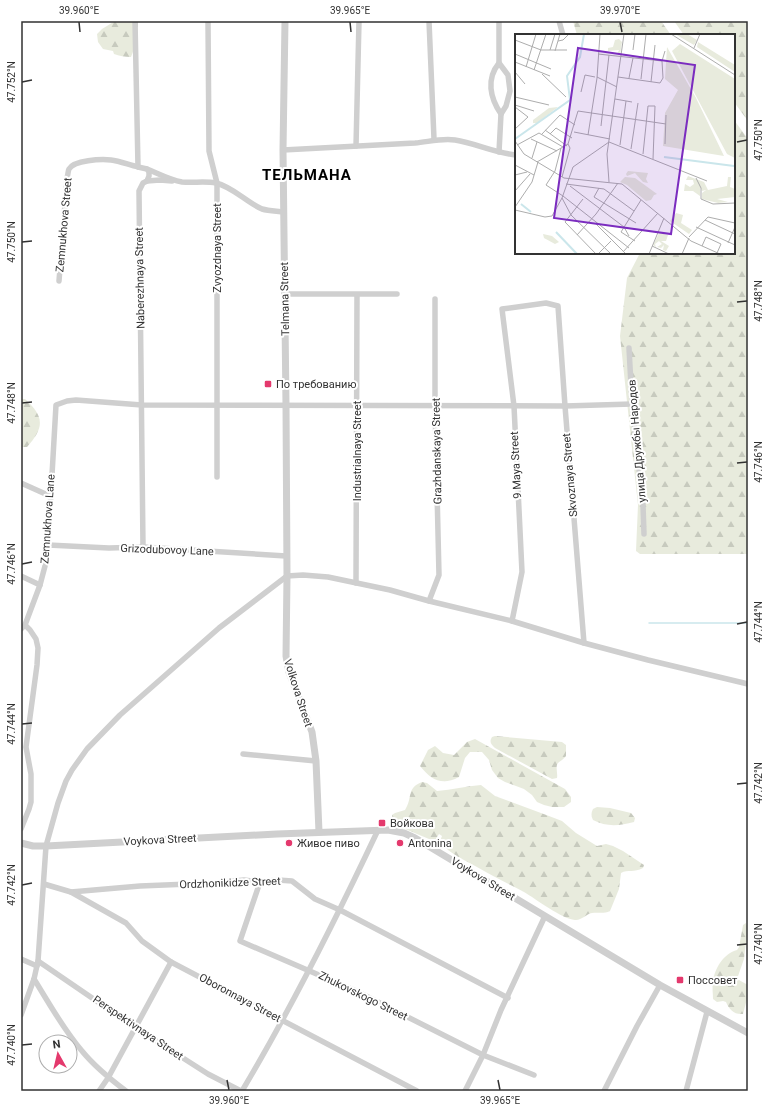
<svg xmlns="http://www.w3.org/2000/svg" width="769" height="1112" viewBox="0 0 769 1112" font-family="Roboto,sans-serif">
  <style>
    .forest { fill: url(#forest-firs) }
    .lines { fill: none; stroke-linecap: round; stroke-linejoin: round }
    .stream { stroke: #cae6eb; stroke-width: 1.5 }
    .minor { stroke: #cfcfcf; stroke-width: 5.5 }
    .tertiary { stroke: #cfcfcf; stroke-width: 7 }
    .ticks { fill: none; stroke: #323232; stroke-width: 1.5 }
    .poi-dot { fill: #e4396d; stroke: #fff; stroke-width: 1.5 }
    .labels { text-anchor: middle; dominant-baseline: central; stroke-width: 4; stroke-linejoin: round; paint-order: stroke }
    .street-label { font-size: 11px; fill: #323232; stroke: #fff }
    .poi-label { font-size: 11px; fill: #323232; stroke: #fff; text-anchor: start }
    .district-label { font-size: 15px; font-weight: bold; letter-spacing: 1px; fill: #000; stroke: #fff }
    .inset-river { fill: none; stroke: #cae6eb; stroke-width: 2 }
    .inset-road { fill: none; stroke: #adadad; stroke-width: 1 }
    .view { fill: #7b2cbf; fill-opacity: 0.15; stroke: #7b2cbf; stroke-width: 2 }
    .inset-edge { fill: none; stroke: #323232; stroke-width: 2 }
    .neatline { fill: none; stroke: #323232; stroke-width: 1.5 }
    .ticks-label { font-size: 10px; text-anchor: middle; fill: #323232 }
  </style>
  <defs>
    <pattern id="forest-firs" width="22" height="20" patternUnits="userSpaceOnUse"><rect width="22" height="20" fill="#e8ebdd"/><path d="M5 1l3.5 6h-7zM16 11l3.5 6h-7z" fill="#c7cabe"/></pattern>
  </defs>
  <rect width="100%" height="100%" fill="#fff"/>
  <!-- forest -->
  <g class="forest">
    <path d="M 115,21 L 138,21 C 138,33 136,45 131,57 C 125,57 119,56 114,54 L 113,51 L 103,49 L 98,42 L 97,34 L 102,29 Z"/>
    <polygon points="573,21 661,21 671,35 577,35"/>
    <polygon points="674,21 748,21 748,121 734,102 734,35 684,35"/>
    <polygon points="734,120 748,139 748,554 640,554 636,551 638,505 620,336 627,278 640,253 734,253"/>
    <path d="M 21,399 L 25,399 C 45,417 44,428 27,447 L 21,447 Z"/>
    <path d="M 495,736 L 562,742 L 566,745 L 566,756 C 564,759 560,761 558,763 C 555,767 558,773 557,778 L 552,779 L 495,748 C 491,744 489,742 492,737 Z"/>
    <path d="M 475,739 L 565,789 L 571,797 L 571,802 L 564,807 L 552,807 L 544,805 L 537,802 L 532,795 L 524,789 L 505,782 L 498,778 L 492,770 L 489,760 L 482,752 L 470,752 L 465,758 L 459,777 C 442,786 431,780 420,766 L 428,750 L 435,746 L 443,753 L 454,755 L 467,742 Z"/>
    <path d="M 422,782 L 427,783 L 437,791 C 452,790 466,786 481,785 L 495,796 L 549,816 L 562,821 L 576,833 L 597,846 L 606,844 L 613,846 L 623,851 L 644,865 L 643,868 C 634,873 628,869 621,873 L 619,889 L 610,911 C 604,914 598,912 592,913 C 586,914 581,921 575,920 C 562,919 536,899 524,892 C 508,884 493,876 477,867 C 468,862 457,857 448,850 C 445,847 442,844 440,841 L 442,836 L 439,834 L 436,839 L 434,840 L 429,839 L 405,829 L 398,828 L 394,825 L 392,815 L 395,813 L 405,810 C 413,798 406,788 422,782 Z"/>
    <path d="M 597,807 L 610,808 L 631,813 L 635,818 L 634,822 C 619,826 606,827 593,820 C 591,816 591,813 593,809 Z"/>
    <path d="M 746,923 L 748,929 L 745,950 L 744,959 L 737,979 L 748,985 L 748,995 L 743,1014 C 734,1015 729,1009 726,1002 L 723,1001 L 717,1002 L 713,999 C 713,994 712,988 713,982 C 714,969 724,953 737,950 L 739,947 L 743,925 Z"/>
  </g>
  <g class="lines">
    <!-- stream -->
    <polyline class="stream" points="649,623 748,623"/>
    <!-- minor -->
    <g class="minor">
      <polyline points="135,21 138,167 147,169 149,172 149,176 147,181 143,183 139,191 143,547"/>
      <polyline points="208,21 209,151 217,183 217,477"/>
      <polyline points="429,21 434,139"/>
      <polyline points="499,21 499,63 508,75 510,91 506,106 501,114 499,152"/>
      <polyline points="559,21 563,35"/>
      <path d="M 499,63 C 486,79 490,98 501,114"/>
      <polyline points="356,146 359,21"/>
      <path d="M 283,150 L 415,143 C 428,142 441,138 455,140 C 475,143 495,153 516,155"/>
      <path d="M 147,169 C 159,174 170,180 182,182 C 194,183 205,181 216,183 C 233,187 246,202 262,209 C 269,211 277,211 284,212"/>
      <polyline points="147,181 160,180 172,181"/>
      <path d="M 59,281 L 67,178 C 68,175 68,171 69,169 C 74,160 101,159 111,160 C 120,161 129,165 138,167"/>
      <polyline points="285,294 397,294"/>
      <polyline points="629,348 632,404 643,505 644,534"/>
      <polyline points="21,483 50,496"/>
      <polyline points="48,545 109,548 143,547 286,556"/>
      <polyline points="21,576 40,585"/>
      <polyline points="356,583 357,295"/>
      <polyline points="429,601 439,575 435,406 435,299"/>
      <polyline points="512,621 522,572 514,406 502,309 546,303 558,306 565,406 584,643"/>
      <polyline points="21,629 25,625 40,585 45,566 48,545 56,405 67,401 76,400 142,405 565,406 632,404"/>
      <polyline points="243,754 316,761"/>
      <polyline points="21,829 29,809 31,802 31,774 26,747 37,665 38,648 36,639 30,630 25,625"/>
      <polyline points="260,882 240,941 356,991 483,1055 534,1075"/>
      <polyline points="44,884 71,892 140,886 214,883 244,880 260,882 278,880 292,881 315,899 340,910 508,998"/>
      <polyline points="71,892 126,923 142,941 171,962 417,1091"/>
      <polyline points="21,959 37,966"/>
      <polyline points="38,961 136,1028 208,1074 241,1091"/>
      <path d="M 34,979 C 49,1003 63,1029 82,1051 C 95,1067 110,1079 126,1091"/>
      <polyline points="21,1015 34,979 38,961 46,846 58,803 66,781 72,770 87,749 120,715 219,628 287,576 303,575 328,577 390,590 429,601 512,621 584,643 648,660 748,684"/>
      <polyline points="99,1091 108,1078 171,962"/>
      <path d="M 242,1091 C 292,1007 336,919 378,830"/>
      <polyline points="465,1091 483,1055 501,1010 545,916"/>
      <polyline points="604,1091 637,1026 660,985"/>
      <polyline points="686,1091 707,1012"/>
    </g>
    <!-- tertiary -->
    <g class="tertiary">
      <polyline points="285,21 283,150 286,405 287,576 286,656 289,672 312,732 316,761 319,832"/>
      <polyline points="21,843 33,846 46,846 277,834 388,830 404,833 415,838 660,985 748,1033"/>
    </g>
  </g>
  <!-- ticks -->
  <path class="ticks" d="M 79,22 L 80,32M 350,22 L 351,32M 620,22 L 622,32M 22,82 L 32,80M 737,142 L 747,140M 22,242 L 32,241M 737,302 L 747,301M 22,403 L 32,402M 737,463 L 747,462M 22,564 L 32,562M 737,624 L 747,622M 22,724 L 32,723M 737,784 L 747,783M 22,885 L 32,883M 737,945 L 747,944M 22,1045 L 32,1044M 227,1080 L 229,1090M 498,1080 L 500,1090"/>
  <!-- markers -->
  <g class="poi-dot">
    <rect x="264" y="380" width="8" height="8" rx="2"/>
    <rect x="378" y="819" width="8" height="8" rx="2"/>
    <circle cx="289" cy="843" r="4"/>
    <circle cx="400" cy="843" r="4"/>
    <rect x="676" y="976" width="8" height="8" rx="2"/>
  </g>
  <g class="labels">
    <!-- street labels -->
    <g class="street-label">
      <text transform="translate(64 225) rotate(-85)">Zemnukhova Street</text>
      <text transform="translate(217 248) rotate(-90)">Zvyozdnaya Street</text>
      <text transform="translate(140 278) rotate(-91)">Naberezhnaya Street</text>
      <text transform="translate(285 299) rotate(-91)">Telmana Street</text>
      <text transform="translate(637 441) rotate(-95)">улица Дружбы Народов</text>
      <text transform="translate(357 451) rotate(-90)">Industrialnaya Street</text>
      <text transform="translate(437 451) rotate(-91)">Grazhdanskaya Street</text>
      <text transform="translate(516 465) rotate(-93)">9 Maya Street</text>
      <text transform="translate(570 475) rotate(-95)">Skvoznaya Street</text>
      <text transform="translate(48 519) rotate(-86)">Zemnukhova Lane</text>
      <text transform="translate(167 550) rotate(2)">Grizodubovoy Lane</text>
      <text transform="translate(298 693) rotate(72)">Volkova Street</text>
      <text transform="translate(160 840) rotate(-3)">Voykova Street</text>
      <text transform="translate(483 879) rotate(31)">Voykova Street</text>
      <text transform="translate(230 883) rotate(-2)">Ordzhonikidze Street</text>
      <text transform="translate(363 996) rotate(26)">Zhukovskogo Street</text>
      <text transform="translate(240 998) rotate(28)">Oboronnaya Street</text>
      <text transform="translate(138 1028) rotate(34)">Perspektivnaya Street</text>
    </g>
    <!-- poi labels -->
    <g class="poi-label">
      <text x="276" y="384">По требованию</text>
      <text x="390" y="823">Войкова</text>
      <text x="297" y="843">Живое пиво</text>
      <text x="408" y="843">Antonina</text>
      <text x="688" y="980">Поссовет</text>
    </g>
    <!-- district labels -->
    <g class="district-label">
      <text x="307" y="175">ТЕЛЬМАНА</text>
    </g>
  </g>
  <!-- overview -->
  <g transform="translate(515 34)">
    <rect width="220" height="220" fill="#fff"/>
    <path d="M 160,0 L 172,0 L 182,6 L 179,11 ZM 104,5 L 107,8 L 105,21 L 102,20 L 104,16 L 93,17 L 93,14 L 98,13 L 100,6 ZM 183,8 L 220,31 L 220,38 L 182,13 ZM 165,10 L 220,45 L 220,124 L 212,120 L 157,17 ZM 152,13 L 181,64 L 209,122 L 148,112 L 150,79 L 163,56 L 150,45 ZM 43,73 L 22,89 L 18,89 L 18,86 L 34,74 ZM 113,137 L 133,139 L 131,145 L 133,149 L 128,148 L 120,139 L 112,142 L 111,140 ZM 173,142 L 189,148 L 193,156 L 212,152 L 213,143 L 216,143 L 215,153 L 220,155 L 220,163 L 202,165 L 213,168 L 203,169 L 187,165 L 187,159 L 191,156 L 187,157 L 185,153 L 185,162 L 178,157 L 169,157 L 170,150 L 175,153 L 179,150 L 178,146 L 171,146 ZM 110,143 L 120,144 L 142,160 L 139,161 L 136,166 L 131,167 L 112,151 L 105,148 ZM 161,179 L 168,181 L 166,189 L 177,196 L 174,200 L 155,187 ZM 144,199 L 153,201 L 151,207 L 146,207 L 154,212 L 151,217 L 148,216 L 149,211 L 146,214 L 142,213 L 147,210 L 144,207 L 140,210 L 141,213 L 138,211 ZM 28,200 L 37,202 L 44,208 L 40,210 L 29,204 Z" fill="#e8ebdd"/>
    <path class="inset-river" d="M 0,105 L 55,66 L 52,42 L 65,23 L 69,0M 149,123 L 219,132M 6,170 L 16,178M 41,198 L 62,220"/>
    <path class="inset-road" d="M 156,0 L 220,41M 0,6 L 26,16 L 52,16M 43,7 L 48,6 L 54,0M 179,14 L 185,0M 35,16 L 40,0M 118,16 L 120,0M 40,17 L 45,0M 0,20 L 36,35M 83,20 L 147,27M 0,28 L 35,42M 11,33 L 21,0M 19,36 L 31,0M 0,38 L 10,50M 27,40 L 51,63M 82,43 L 102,53M 103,43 L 145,49 L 148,44 L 147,27 L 150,17M 114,44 L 118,24M 126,45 L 131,0M 136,48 L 140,11M 66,58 L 70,41 L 80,43M 0,63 L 34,71M 100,65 L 117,68M 0,71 L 19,77M 0,73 L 13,83 L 0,95M 86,92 L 94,21M 30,96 L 52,112M 59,98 L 95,105M 27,100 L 45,81 L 60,91M 35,100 L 41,94 L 57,104M 73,101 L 82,44 L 85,0M 16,105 L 42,117M 0,107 L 9,120 L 49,144 L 107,150 L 176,207 L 205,220M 150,110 L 151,81M 2,111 L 24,99 L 48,113M 105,111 L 111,67M 46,114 L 40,137 L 31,151 L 48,162M 116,115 L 123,69M 128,120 L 133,72 L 140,72 L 138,125M 17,124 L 22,108M 22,128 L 53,110 L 63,77 L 151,90M 0,131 L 19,141M 0,141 L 12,138M 47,143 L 55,114 L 53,110M 181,144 L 186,154 L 186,165 L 198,170 L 220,169M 94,148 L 92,120 L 109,0M 51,150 L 89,155 L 119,177M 55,152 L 109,193 L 114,202M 84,154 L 79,163 L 121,189M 0,157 L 15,140M 48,162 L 114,214M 47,164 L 56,181 L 96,220M 68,165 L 50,188 L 81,220M 0,173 L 17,148 L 23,128M 0,176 L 30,183 L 37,182 L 47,164 L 58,133 L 94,108 L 192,147M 190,186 L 220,200M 80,189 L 111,220M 181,193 L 220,211M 62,201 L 81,180 L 103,149M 174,203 L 193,183 L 220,189M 120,207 L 106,198 L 126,166M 213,209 L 220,193M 137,212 L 154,220M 187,212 L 191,203 L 206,210 L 202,219M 108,218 L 143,179M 83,220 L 96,207M 134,220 L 149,184M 167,220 L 174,204"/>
    <path class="view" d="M 63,14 L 180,31 L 156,200 L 39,184 Z"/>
    <rect width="220" height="220" class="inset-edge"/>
  </g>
  <!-- border -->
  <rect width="769" height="1112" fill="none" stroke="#ffffff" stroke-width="44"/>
  <!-- north arrow -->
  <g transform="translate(58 1054) rotate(352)"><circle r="19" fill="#ffffff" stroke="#adadad"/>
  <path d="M0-3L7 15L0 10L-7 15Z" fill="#e4396d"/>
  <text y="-6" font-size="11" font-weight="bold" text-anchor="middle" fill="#323232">N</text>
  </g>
  <rect x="22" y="22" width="725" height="1068" class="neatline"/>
  <g class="ticks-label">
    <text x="79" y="14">39.960°E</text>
    <text x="350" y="14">39.965°E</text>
    <text x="620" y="14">39.970°E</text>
    <text transform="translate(11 82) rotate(-90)" y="4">47.752°N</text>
    <text transform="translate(758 140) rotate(-90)" y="4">47.750°N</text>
    <text transform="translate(11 242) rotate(-90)" y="4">47.750°N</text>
    <text transform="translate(758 301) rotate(-90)" y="4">47.748°N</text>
    <text transform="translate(11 403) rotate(-90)" y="4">47.748°N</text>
    <text transform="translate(758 462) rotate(-90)" y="4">47.746°N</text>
    <text transform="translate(11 564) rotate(-90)" y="4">47.746°N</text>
    <text transform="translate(758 622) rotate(-90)" y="4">47.744°N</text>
    <text transform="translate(11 724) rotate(-90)" y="4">47.744°N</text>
    <text transform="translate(758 783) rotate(-90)" y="4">47.742°N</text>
    <text transform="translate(11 885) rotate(-90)" y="4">47.742°N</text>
    <text transform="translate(758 944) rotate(-90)" y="4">47.740°N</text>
    <text transform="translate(11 1045) rotate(-90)" y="4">47.740°N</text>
    <text x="229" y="1104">39.960°E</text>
    <text x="500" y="1104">39.965°E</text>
  </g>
</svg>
